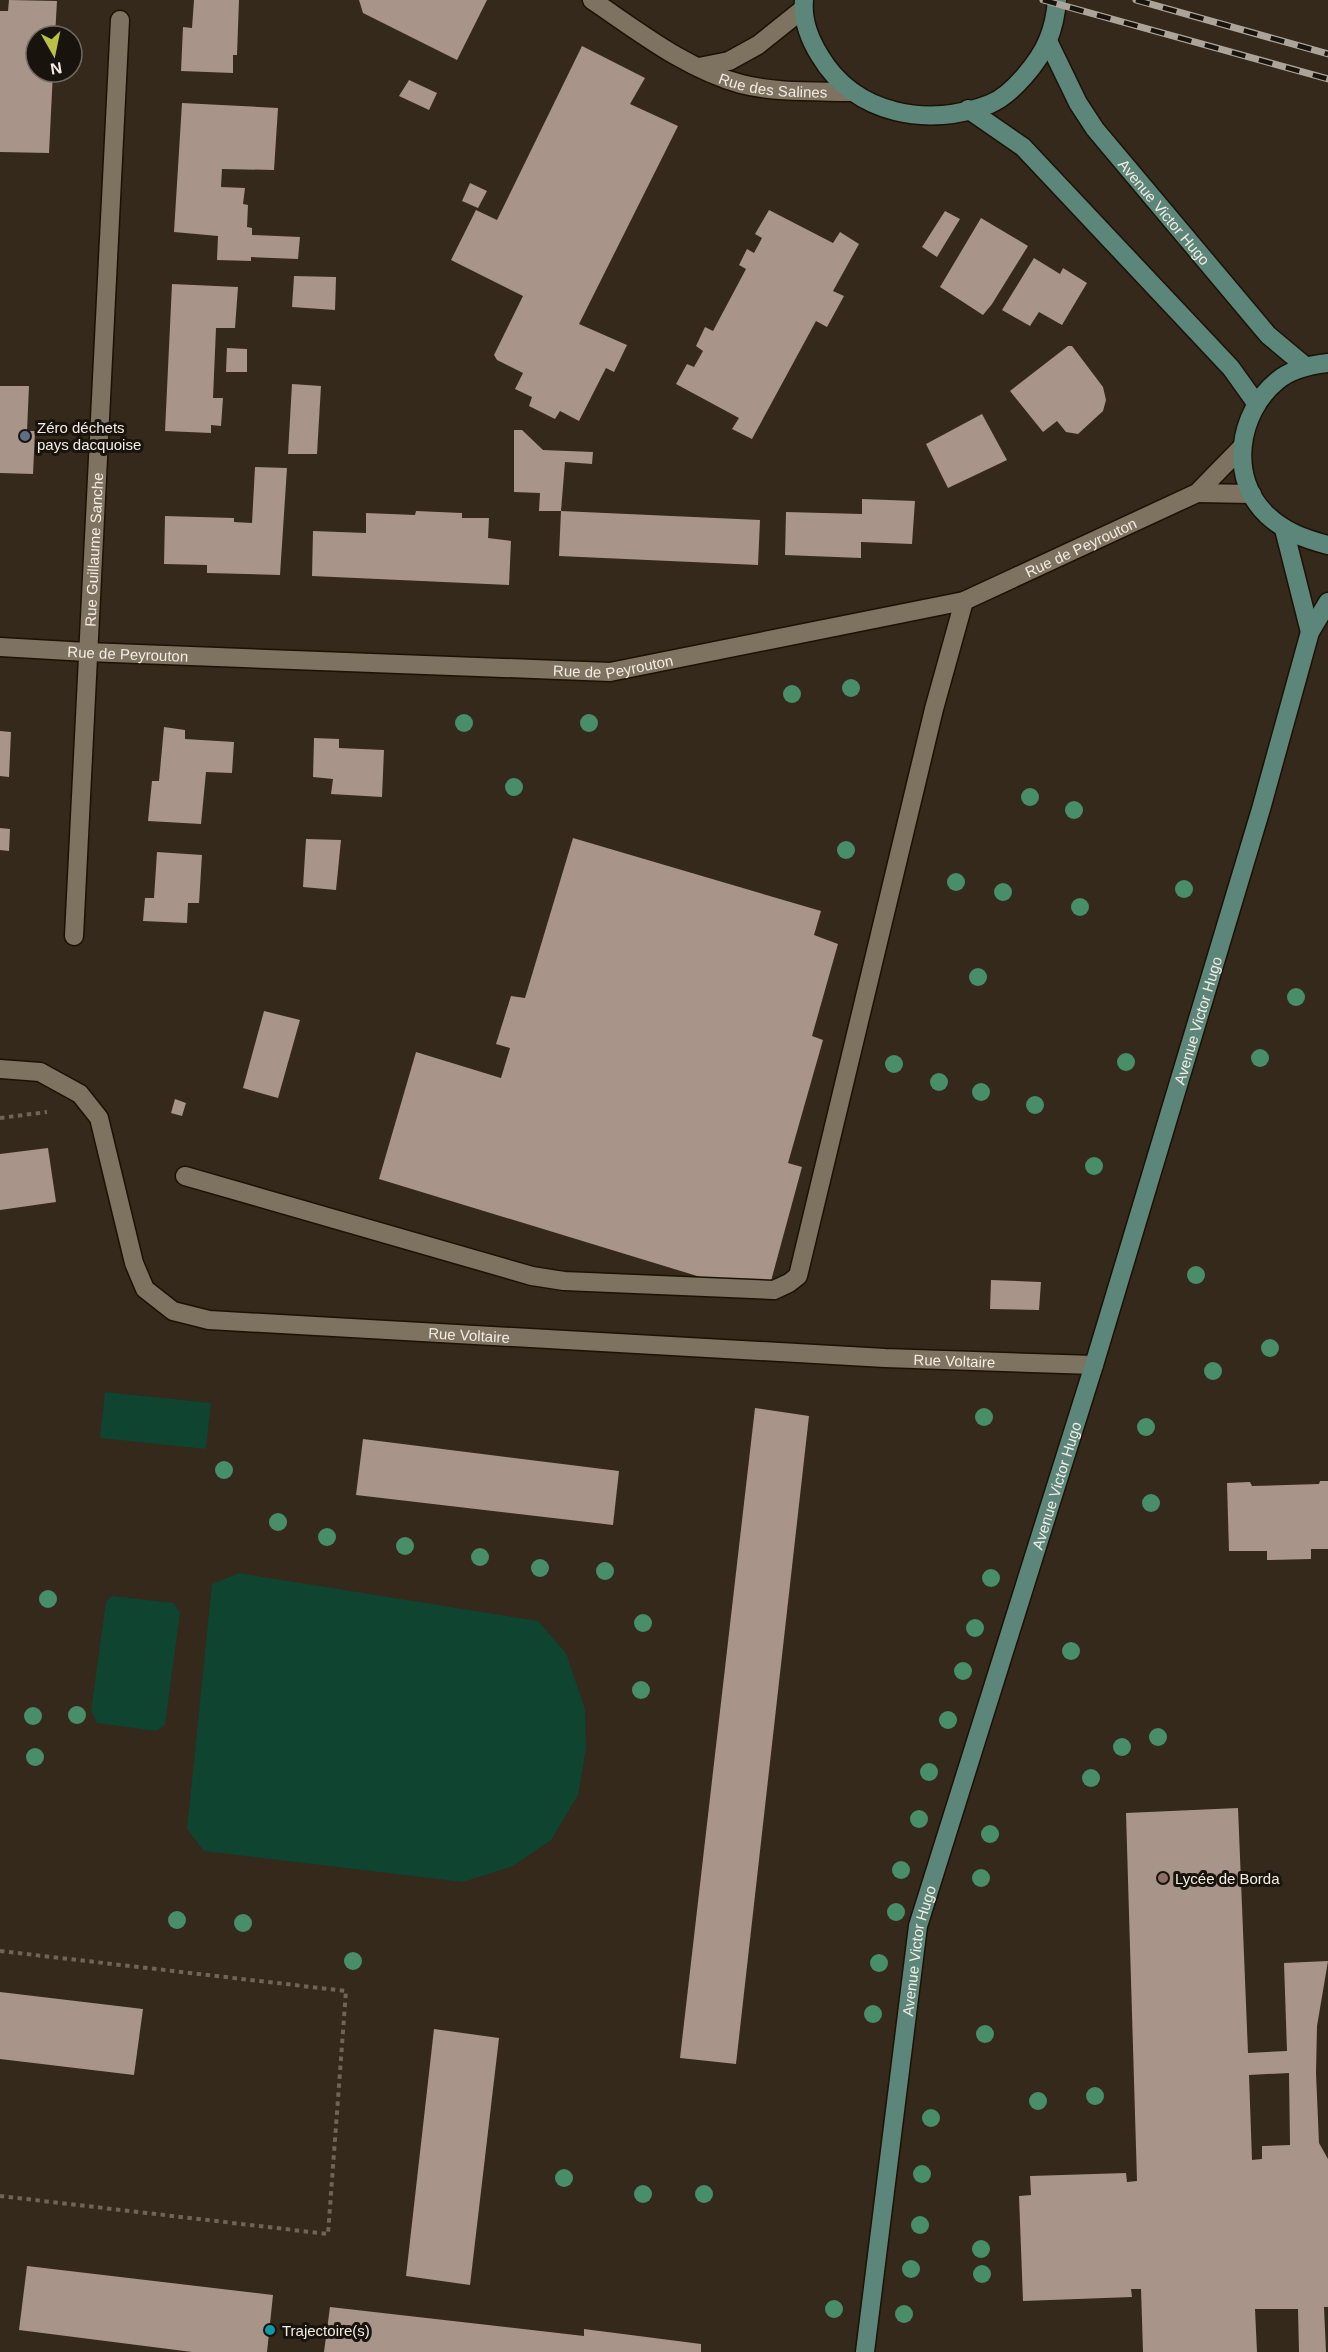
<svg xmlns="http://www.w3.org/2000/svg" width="1328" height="2352" viewBox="0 0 1328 2352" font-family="Arial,sans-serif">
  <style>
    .green { fill: #0e4430 }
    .building { fill: #a89488; fill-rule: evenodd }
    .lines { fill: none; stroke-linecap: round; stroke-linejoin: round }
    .lane-casing { stroke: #1b1205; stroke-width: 21 }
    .street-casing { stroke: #1b1205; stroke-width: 21 }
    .secondary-casing { stroke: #1b1205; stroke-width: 21 }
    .path { stroke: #6e6457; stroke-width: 4; stroke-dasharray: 4.5 4.5; stroke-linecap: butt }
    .lane { stroke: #7e7261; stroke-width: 18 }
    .street { stroke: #7e7261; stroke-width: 18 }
    .secondary { stroke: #5d867a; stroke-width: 18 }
    .rail-casing { stroke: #aca499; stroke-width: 7 }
    .rail { stroke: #18130c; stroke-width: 4.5; stroke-dasharray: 14; stroke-linecap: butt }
    .tree { fill: #478e69 }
    .service-dot { fill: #5c6f8a; stroke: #18130c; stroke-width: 2 }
    .education-dot { fill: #8d6e63; stroke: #18130c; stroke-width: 2 }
    .culture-dot { fill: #0f9aa8; stroke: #18130c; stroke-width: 2 }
    .labels { text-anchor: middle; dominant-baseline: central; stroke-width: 6; stroke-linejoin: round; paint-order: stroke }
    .street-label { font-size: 15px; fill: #f3ece3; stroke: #18130c }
    .poi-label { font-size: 15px; fill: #f3ece3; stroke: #18130c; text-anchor: start }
  </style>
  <rect width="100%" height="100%" fill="#34291a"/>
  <!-- green -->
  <g class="green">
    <polygon points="105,1392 211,1403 206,1449 100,1438"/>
    <polygon points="239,1573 538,1621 566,1653 585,1709 586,1749 578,1795 551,1840 513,1866 463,1882 204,1851 187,1829 212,1584"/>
    <polygon points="112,1596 173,1603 180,1612 165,1725 156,1731 97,1723 91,1710 106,1602"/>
  </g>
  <!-- building -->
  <g class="building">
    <polygon points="9,0 57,1 55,36 36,36 36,72 53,72 49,153 0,152 0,11 8,11"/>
    <polygon points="194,0 239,0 237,55 233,55 233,73 181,71 183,27 192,28"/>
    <polygon points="359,0 487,0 457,60 363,13"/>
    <polygon points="582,46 645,78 630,104 678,126 579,324 627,345 614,372 606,368 579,421 560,411 555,419 529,406 532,397 515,389 523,373 497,360 494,355 523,296 451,260 476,210 497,220"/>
    <polygon points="409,80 437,93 429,110 399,96"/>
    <polygon points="182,103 278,108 274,170 222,169 221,187 245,188 243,204 248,205 247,227 252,228 252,235 300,237 298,259 251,257 251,261 217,260 218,236 174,232"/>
    <polygon points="470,183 487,191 478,208 462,201"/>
    <polygon points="769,210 833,243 840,232 859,244 833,291 844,296 827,327 816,321 752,439 732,429 739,418 676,384 687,364 694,367 703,351 696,346 705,327 713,331 746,269 739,265 747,249 754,253 762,238 755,234"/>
    <polygon points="945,211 960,219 937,257 922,247"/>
    <polygon points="981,218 1028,246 992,304 983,315 940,287"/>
    <polygon points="1034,258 1060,274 1063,268 1087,283 1062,325 1039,312 1030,326 1002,310"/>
    <polygon points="294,276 336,277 335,310 292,307"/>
    <polygon points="172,284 238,287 235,328 216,328 213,398 223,398 221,426 211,425 211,433 165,431"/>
    <polygon points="1068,346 1072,346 1103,387 1106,400 1103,411 1078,434 1066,432 1057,421 1043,432 1010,391"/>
    <polygon points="227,348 247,349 247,372 226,372"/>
    <polygon points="292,384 321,386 317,454 288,454"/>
    <polygon points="0,386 29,386 27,431 35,431 33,474 0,473"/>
    <polygon points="982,414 1007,460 948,488 926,444"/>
    <polygon points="514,430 522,430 543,450 593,452 592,464 565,462 561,511 539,511 540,493 514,492"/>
    <polygon points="255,467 287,468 280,575 207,573 207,565 164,564 165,516 234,518 234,522 252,523"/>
    <polygon points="862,499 915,501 912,544 861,542 861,558 785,555 786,512 862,514"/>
    <polygon points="416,511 462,513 462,518 489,518 488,538 511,541 509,585 312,576 313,531 366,533 366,513 415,515"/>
    <polygon points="561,511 760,520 758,565 559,556"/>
    <polygon points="164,727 185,730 185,739 234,742 232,773 206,772 201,824 148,821 152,781 159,781"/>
    <polygon points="0,731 11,732 9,777 0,776"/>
    <polygon points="314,738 339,739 339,748 384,750 382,797 331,794 333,779 313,777"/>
    <polygon points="0,828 10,829 9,851 0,850"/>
    <polygon points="573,838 821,911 814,935 838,944 812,1036 823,1040 788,1163 802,1167 771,1281 707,1279 379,1179 416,1052 501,1078 510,1048 496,1044 511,996 525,998"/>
    <polygon points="306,839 341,840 336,890 303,887"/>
    <polygon points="157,852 202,855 199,903 188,903 187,923 143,921 145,898 154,898"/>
    <polygon points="264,1011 300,1020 278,1098 243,1088"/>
    <polygon points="175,1099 186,1103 182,1116 171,1113"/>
    <polygon points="48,1148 56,1202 0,1210 0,1154"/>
    <polygon points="991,1280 1041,1282 1039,1310 990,1309"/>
    <polygon points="755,1408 809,1416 736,2064 680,2058"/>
    <polygon points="363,1439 619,1471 613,1525 356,1495"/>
    <polygon points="1320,1481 1328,1481 1328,1549 1311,1549 1311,1559 1267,1560 1267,1551 1229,1551 1227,1483 1250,1482 1252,1486 1319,1484"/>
    <path d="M 1238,1808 L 1248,2053 L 1287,2051 L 1284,1963 L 1328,1961 L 1317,2026 L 1316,2073 L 1319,2143 L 1328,2159 L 1328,2307 L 1324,2307 L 1326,2352 L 1299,2352 L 1298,2309 L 1255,2309 L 1257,2352 L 1143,2352 L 1141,2289 L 1131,2289 L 1132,2297 L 1023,2301 L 1019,2196 L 1031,2195 L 1030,2176 L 1126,2173 L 1127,2182 L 1137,2181 L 1126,1813 ZM 1289,2073 L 1290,2145 L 1262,2146 L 1262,2159 L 1252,2160 L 1249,2075 Z"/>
    <polygon points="0,1992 143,2009 134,2075 0,2059"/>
    <polygon points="434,2029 499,2038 470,2285 406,2276"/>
    <polygon points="27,2266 273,2295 267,2352 192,2352 19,2330"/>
    <polygon points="330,2307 584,2336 584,2329 701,2344 701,2352 324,2352"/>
  </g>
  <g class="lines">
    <defs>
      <polyline id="lane" points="185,1176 532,1276 564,1281 774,1290 789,1283 798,1276 934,709 964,601"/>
      <g id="street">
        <path id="s1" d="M 592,0 C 638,31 686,69 741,84 C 776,93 816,91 852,92"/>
        <polyline points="699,67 729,61 758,45 803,9"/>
        <polyline points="1197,493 1252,494"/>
        <path id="s2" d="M 0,647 L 87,652 L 610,672 L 964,601 L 1197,493 L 1241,448"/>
        <path id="s3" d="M 74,936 L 120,20"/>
        <path id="s4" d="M 0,1069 L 40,1072 L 80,1094 L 99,1118 L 134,1263 L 145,1289 L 173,1311 L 209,1320 L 885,1358 L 1094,1365"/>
      </g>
      <g id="secondary">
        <path d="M 804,0 C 802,20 810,40 820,56 C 855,115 929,128 990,104 C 1012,95 1039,62 1048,40 C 1053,28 1056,13 1057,0"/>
        <path id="s5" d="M 1048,41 L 1078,103 L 1095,129 L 1268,335 L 1305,366"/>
        <polyline points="968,109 1023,147 1231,368 1256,403"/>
        <path d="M 1328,363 C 1310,365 1291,369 1277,381 C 1238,413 1228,478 1267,515 C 1285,532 1305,539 1328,545"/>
        <polyline points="1284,529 1310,632"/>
        <path id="s6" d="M 865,2352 L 918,1926 L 1094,1365 L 1261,809 L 1310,632 L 1328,602"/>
      </g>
    </defs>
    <!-- lane casing -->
    <use href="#lane" class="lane-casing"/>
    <!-- street casing -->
    <use href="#street" class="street-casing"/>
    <!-- secondary casing -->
    <use href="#secondary" class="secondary-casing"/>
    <!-- path -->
    <g class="path">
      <polyline points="0,1118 47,1112"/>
      <polyline points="0,1951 346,1991 328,2234 0,2196"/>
    </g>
    <!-- lane -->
    <use href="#lane" class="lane"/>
    <!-- street -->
    <use href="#street" class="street"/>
    <!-- secondary -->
    <use href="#secondary" class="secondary"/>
    <defs>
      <g id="rail">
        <polyline points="1043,0 1328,79"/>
        <polyline points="1136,0 1328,54"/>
      </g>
    </defs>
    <!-- rail casing -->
    <use href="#rail" class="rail-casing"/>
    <!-- rail -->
    <use href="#rail" class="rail"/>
  </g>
  <!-- trees -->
  <g class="tree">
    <circle cx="851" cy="688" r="9"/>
    <circle cx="792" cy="694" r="9"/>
    <circle cx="464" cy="723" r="9"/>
    <circle cx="589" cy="723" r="9"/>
    <circle cx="514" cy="787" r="9"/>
    <circle cx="1030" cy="797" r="9"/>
    <circle cx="1074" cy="810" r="9"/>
    <circle cx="846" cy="850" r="9"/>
    <circle cx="956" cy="882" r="9"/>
    <circle cx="1184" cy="889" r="9"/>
    <circle cx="1003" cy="892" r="9"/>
    <circle cx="1080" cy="907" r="9"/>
    <circle cx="978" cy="977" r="9"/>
    <circle cx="1296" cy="997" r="9"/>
    <circle cx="1260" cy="1058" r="9"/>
    <circle cx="1126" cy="1062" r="9"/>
    <circle cx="894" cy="1064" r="9"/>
    <circle cx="939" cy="1082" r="9"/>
    <circle cx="981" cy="1092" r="9"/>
    <circle cx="1035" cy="1105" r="9"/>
    <circle cx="1094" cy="1166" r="9"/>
    <circle cx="1196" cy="1275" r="9"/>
    <circle cx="1270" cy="1348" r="9"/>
    <circle cx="1213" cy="1371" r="9"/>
    <circle cx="984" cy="1417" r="9"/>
    <circle cx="1146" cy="1427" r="9"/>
    <circle cx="224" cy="1470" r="9"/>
    <circle cx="1151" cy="1503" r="9"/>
    <circle cx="278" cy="1522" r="9"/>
    <circle cx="327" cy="1537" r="9"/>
    <circle cx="405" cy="1546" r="9"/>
    <circle cx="480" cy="1557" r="9"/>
    <circle cx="540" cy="1568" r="9"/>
    <circle cx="605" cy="1571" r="9"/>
    <circle cx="991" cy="1578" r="9"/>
    <circle cx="48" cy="1599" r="9"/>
    <circle cx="643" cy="1623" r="9"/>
    <circle cx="975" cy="1628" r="9"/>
    <circle cx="1071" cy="1651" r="9"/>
    <circle cx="963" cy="1671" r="9"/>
    <circle cx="641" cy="1690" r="9"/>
    <circle cx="77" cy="1715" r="9"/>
    <circle cx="33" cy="1716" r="9"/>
    <circle cx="948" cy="1720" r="9"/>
    <circle cx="1158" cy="1737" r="9"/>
    <circle cx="1122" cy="1747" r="9"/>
    <circle cx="35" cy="1757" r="9"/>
    <circle cx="929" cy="1772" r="9"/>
    <circle cx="1091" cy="1778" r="9"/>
    <circle cx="919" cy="1819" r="9"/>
    <circle cx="990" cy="1834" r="9"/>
    <circle cx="901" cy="1870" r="9"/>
    <circle cx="981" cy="1878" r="9"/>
    <circle cx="896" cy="1912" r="9"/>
    <circle cx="177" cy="1920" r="9"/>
    <circle cx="243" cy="1923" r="9"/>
    <circle cx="353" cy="1961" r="9"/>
    <circle cx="879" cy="1963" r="9"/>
    <circle cx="873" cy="2014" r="9"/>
    <circle cx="985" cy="2034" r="9"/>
    <circle cx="1095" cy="2096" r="9"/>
    <circle cx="1038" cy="2101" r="9"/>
    <circle cx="931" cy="2118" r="9"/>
    <circle cx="922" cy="2174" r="9"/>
    <circle cx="564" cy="2178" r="9"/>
    <circle cx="643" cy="2194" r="9"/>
    <circle cx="704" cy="2194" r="9"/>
    <circle cx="920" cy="2225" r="9"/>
    <circle cx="981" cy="2249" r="9"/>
    <circle cx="911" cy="2269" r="9"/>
    <circle cx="982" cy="2274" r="9"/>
    <circle cx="834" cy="2309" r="9"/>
    <circle cx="904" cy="2314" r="9"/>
  </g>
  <!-- markers -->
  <circle class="service-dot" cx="25" cy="436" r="6"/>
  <circle class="education-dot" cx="1163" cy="1878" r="6"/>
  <circle class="culture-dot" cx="270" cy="2330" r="6"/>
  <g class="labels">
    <!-- street labels -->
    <g class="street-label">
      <text stroke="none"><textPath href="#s1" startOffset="204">Rue des Salines</textPath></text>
      <text stroke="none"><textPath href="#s5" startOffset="208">Avenue Victor Hugo</textPath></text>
      <text stroke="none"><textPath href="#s2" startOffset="1100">Rue de Peyrouton</textPath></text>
      <text stroke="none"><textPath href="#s3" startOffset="387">Rue Guillaume Sanche</textPath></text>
      <text stroke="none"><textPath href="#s2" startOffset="128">Rue de Peyrouton</textPath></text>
      <text stroke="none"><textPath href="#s2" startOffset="614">Rue de Peyrouton</textPath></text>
      <text stroke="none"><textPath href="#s6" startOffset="1377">Avenue Victor Hugo</textPath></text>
      <text stroke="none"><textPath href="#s4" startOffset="627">Rue Voltaire</textPath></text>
      <text stroke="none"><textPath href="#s4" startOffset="1113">Rue Voltaire</textPath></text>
      <text stroke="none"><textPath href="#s6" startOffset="891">Avenue Victor Hugo</textPath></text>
      <text stroke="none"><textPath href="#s6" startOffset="405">Avenue Victor Hugo</textPath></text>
    </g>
    <!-- poi labels -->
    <g class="poi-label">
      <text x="37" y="427">Zéro déchets<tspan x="37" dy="17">pays dacquoise</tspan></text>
      <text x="1175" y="1878">Lycée de Borda</text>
      <text x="282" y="2330">Trajectoire(s)</text>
    </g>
  </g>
  <!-- north arrow -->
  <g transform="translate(54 54) rotate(171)"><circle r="28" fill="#18130c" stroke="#706a62" stroke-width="1.5"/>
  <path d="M0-4.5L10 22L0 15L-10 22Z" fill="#bac045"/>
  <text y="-9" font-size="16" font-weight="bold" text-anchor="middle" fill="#f3ece3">N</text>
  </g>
</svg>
